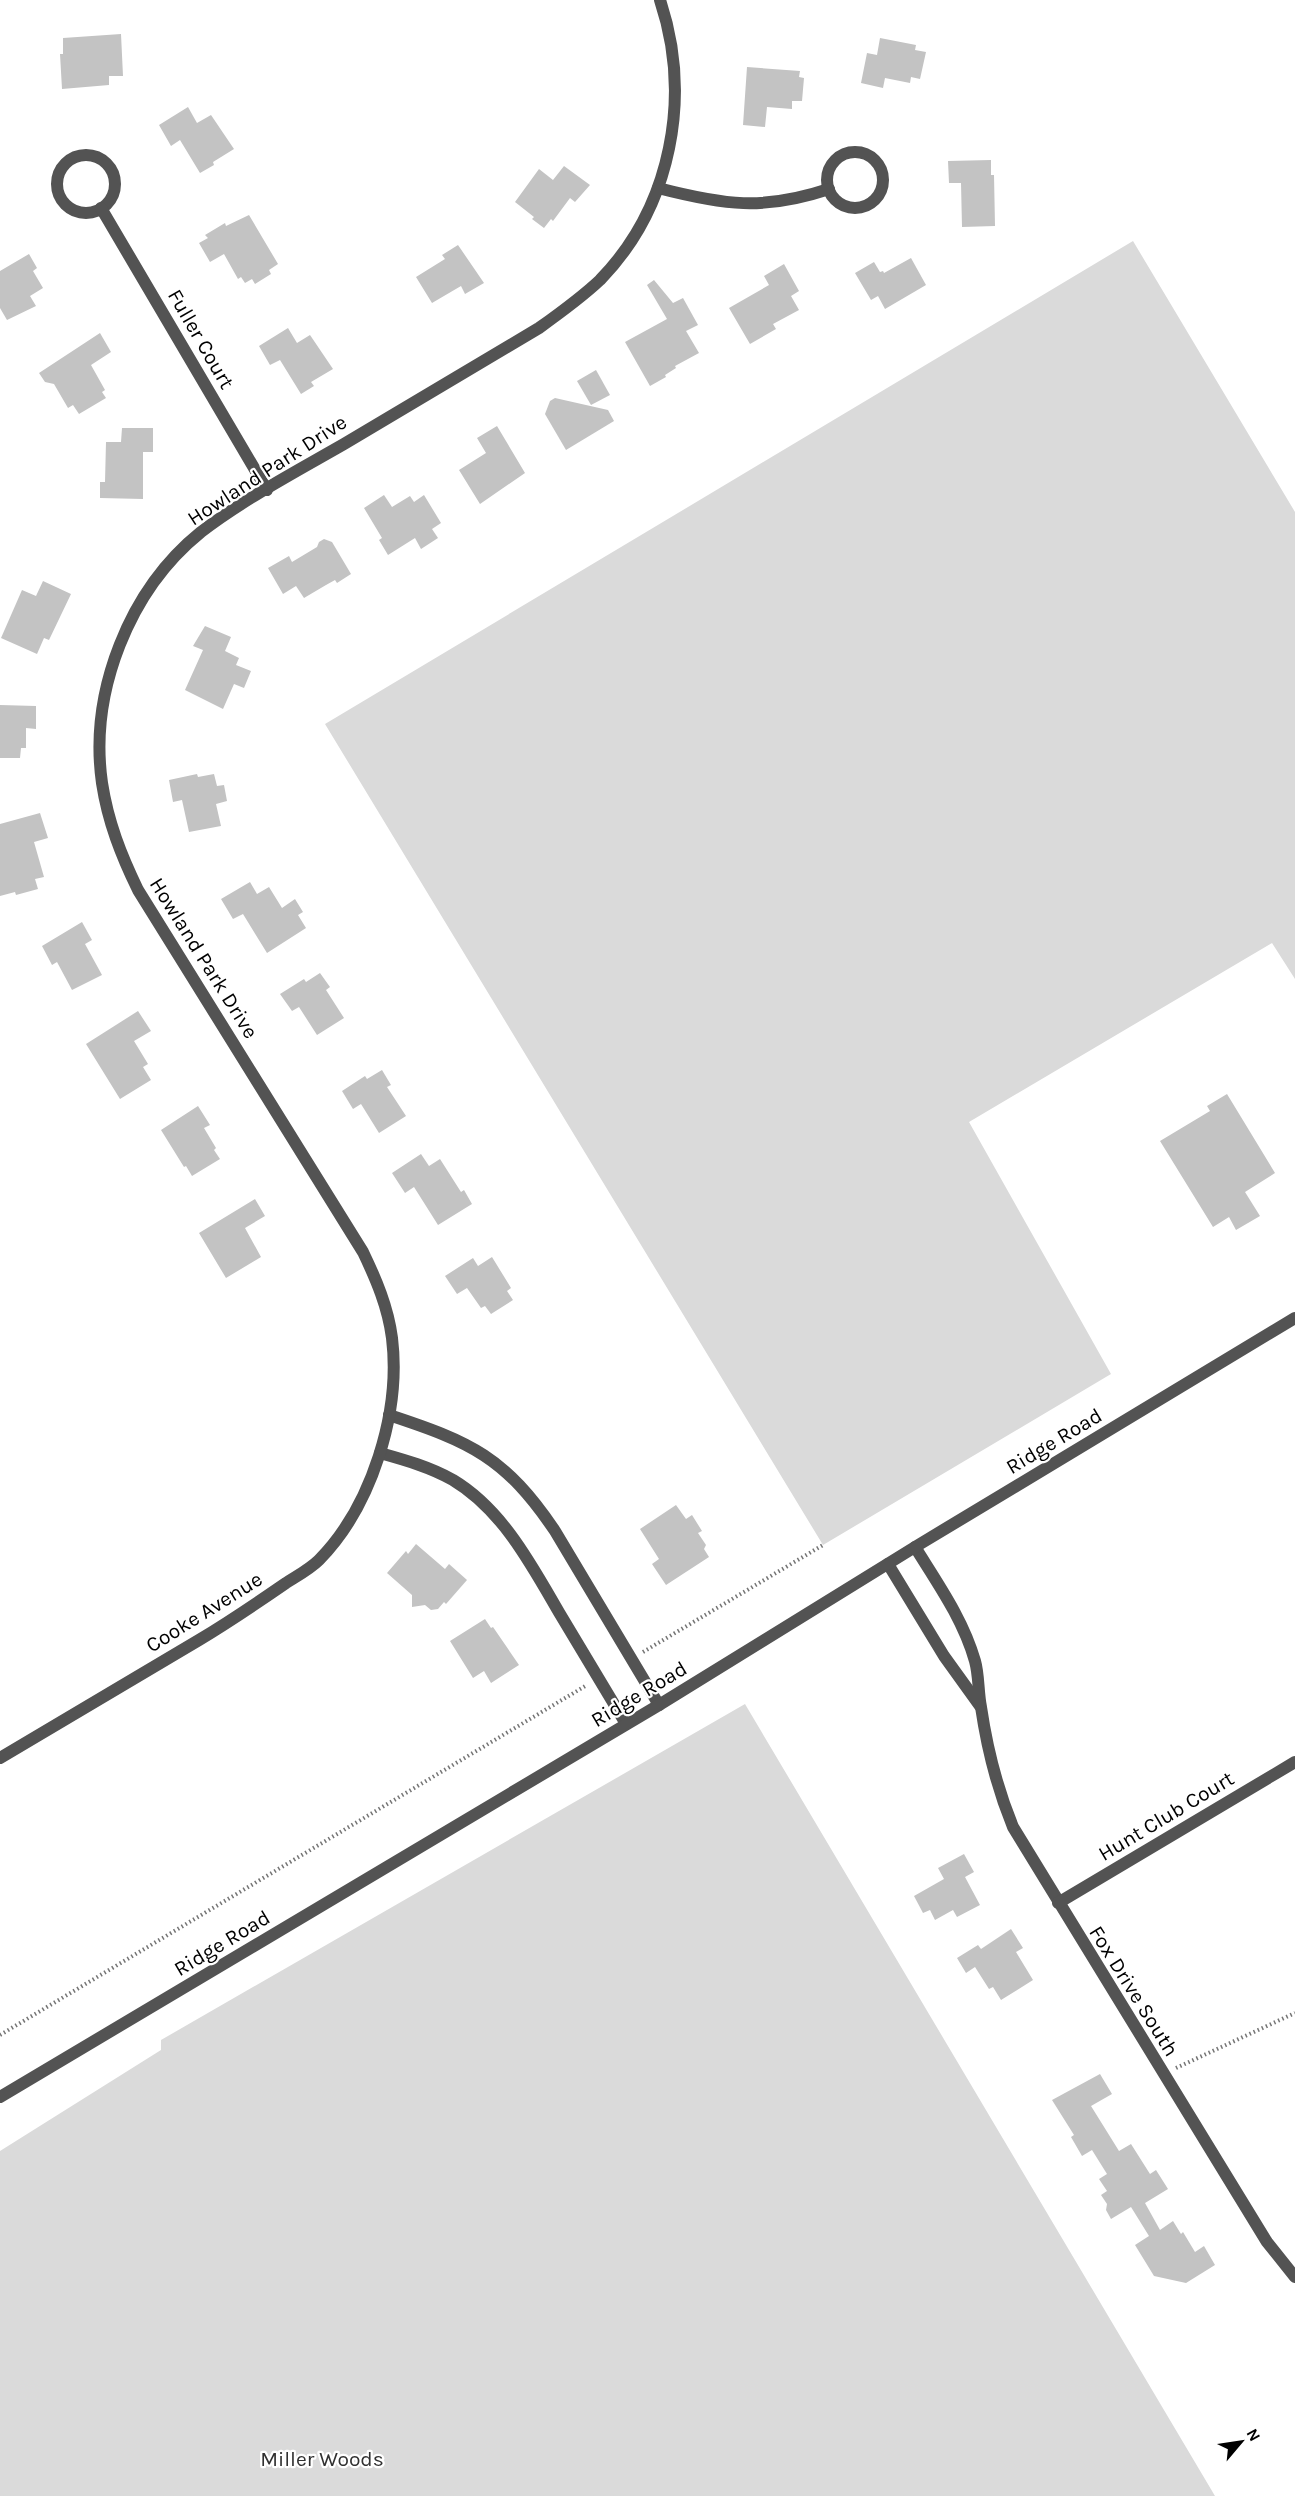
<svg xmlns="http://www.w3.org/2000/svg" width="1295" height="2496" viewBox="0 0 1295 2496" font-family="Karla,sans-serif">
  <style>
    .green { fill: #dadada }
    .building { fill: #c3c3c3 }
    .lines { fill: none; stroke-linecap: round; stroke-linejoin: round }
    .path { stroke: #757575; stroke-width: 4; stroke-dasharray: 1.5 3; stroke-linecap: butt }
    .minor { stroke: #535353; stroke-width: 12 }
    .tertiary { stroke: #535353; stroke-width: 12 }
    .labels { text-anchor: middle; dominant-baseline: central; stroke-width: 4.5; stroke-linejoin: round; paint-order: stroke }
    .street-label { font-size: 21px; fill: #000; stroke: #fff }
    .park-label { font-size: 21px; fill: #313131; stroke: #fff }
  </style>
  <rect width="100%" height="100%" fill="#fff"/>
  <!-- green -->
  <g class="green">
    <polygon points="1133,241 1295,512 1295,979 1272,943 969,1122 1111,1374 823,1545 325,724"/>
    <polygon points="745,1704 1215,2496 0,2496 0,2151 161,2050 161,2040"/>
  </g>
  <!-- building -->
  <g class="building">
    <polygon points="121,34 123,76 109,76 109,85 62,89 60,54 63,54 63,38"/>
    <polygon points="880,38 916,45 915,50 926,52 920,79 911,77 910,83 885,78 883,88 861,83 867,53 877,55"/>
    <polygon points="747,67 800,71 799,77 804,78 802,101 792,101 792,109 767,107 765,127 743,125"/>
    <polygon points="188,107 197,123 211,115 234,149 213,162 214,165 200,173 180,140 171,146 159,125"/>
    <polygon points="991,160 991,175 994,175 995,226 962,227 961,183 949,183 948,161"/>
    <polygon points="564,166 590,185 575,202 570,198 553,221 551,219 544,228 532,219 534,217 515,202 539,169 553,180"/>
    <polygon points="249,215 278,264 269,270 271,274 255,284 252,279 245,283 241,277 238,279 224,254 210,262 199,243 208,238 205,235 225,223 226,226"/>
    <polygon points="458,245 484,283 465,294 461,286 432,303 416,277 445,259 442,255"/>
    <polygon points="29,254 37,268 33,271 43,288 30,296 36,306 7,320 0,308 0,271"/>
    <polygon points="911,258 926,285 885,309 878,296 871,300 855,273 874,262 880,272 883,271 884,273"/>
    <polygon points="784,264 799,291 791,296 799,310 773,324 776,329 750,344 729,308 769,285 764,276"/>
    <polygon points="654,280 673,303 683,298 698,325 686,331 699,353 675,366 676,368 665,375 666,377 650,386 625,342 667,319 647,285"/>
    <polygon points="288,328 297,343 310,335 333,369 311,382 314,386 301,394 280,360 270,365 259,346"/>
    <polygon points="100,333 111,352 91,365 105,390 102,392 106,398 79,414 73,405 68,408 54,384 45,382 39,373"/>
    <polygon points="596,370 610,395 591,405 577,381"/>
    <polygon points="555,398 608,410 614,421 566,450 545,414 550,401"/>
    <polygon points="497,426 525,473 480,504 459,470 486,453 477,438"/>
    <polygon points="122,428 153,428 153,452 143,452 143,499 100,498 100,482 105,482 106,442 121,442"/>
    <polygon points="384,495 392,507 410,496 414,502 424,495 441,523 432,529 438,538 421,549 415,538 388,555 379,540 382,538 364,508"/>
    <polygon points="324,539 332,542 351,574 337,583 335,580 326,585 304,598 296,586 283,594 268,568 289,556 292,562 317,547 319,542"/>
    <polygon points="43,581 71,594 49,640 44,638 37,654 1,638 22,590 36,596"/>
    <polygon points="205,626 231,637 225,651 239,658 236,665 251,671 244,688 234,684 223,709 185,690 203,650 193,646"/>
    <polygon points="0,705 36,706 36,729 26,728 26,748 21,748 20,758 0,758"/>
    <polygon points="197,774 198,777 214,774 217,786 224,785 227,801 216,804 221,826 189,832 182,800 173,802 169,780"/>
    <polygon points="40,813 48,838 34,842 44,877 35,879 38,889 16,895 15,892 0,896 0,824"/>
    <polygon points="250,882 257,894 269,887 282,908 295,899 303,912 298,915 306,928 267,953 243,914 233,919 221,899"/>
    <polygon points="82,922 92,940 85,944 102,975 72,990 57,962 52,965 42,946"/>
    <polygon points="320,973 330,987 326,990 344,1018 317,1035 299,1007 292,1011 280,994 304,979 306,982"/>
    <polygon points="138,1011 151,1031 134,1041 148,1064 143,1067 151,1080 120,1099 86,1044"/>
    <polygon points="382,1070 391,1085 387,1087 406,1116 379,1133 361,1104 353,1109 342,1091 365,1076 367,1079"/>
    <polygon points="1227,1094 1275,1173 1245,1192 1260,1216 1236,1230 1229,1217 1213,1227 1160,1141 1210,1111 1207,1106"/>
    <polygon points="198,1106 210,1125 204,1128 216,1148 214,1150 220,1159 192,1176 186,1166 184,1167 161,1130"/>
    <polygon points="421,1154 429,1166 440,1159 461,1192 464,1190 472,1204 438,1225 414,1187 405,1193 392,1173"/>
    <polygon points="255,1199 265,1216 245,1228 261,1257 226,1278 199,1233"/>
    <polygon points="492,1257 511,1288 507,1291 513,1300 491,1314 485,1306 481,1308 467,1288 457,1294 445,1276 473,1258 478,1266"/>
    <polygon points="676,1505 686,1519 692,1515 702,1531 698,1533 706,1545 704,1549 709,1557 666,1585 652,1564 659,1559 640,1529"/>
    <polygon points="416,1544 445,1569 449,1564 467,1580 446,1604 444,1602 438,1609 431,1610 425,1605 412,1607 412,1595 387,1573 406,1551 408,1554"/>
    <polygon points="485,1619 491,1628 493,1627 519,1665 491,1683 484,1671 473,1678 450,1641"/>
    <polygon points="964,1854 974,1872 965,1877 980,1905 957,1917 953,1910 935,1920 930,1910 923,1913 914,1896 944,1879 938,1868"/>
    <polygon points="1011,1929 1023,1948 1016,1952 1033,1980 1001,2000 993,1987 989,1989 975,1967 966,1973 957,1958 978,1945 981,1949"/>
    <polygon points="1100,2074 1112,2094 1091,2106 1119,2151 1131,2144 1150,2174 1156,2170 1168,2189 1145,2203 1160,2230 1173,2221 1181,2234 1183,2232 1195,2252 1204,2246 1215,2265 1186,2283 1154,2276 1135,2245 1149,2236 1131,2207 1111,2219 1106,2210 1107,2204 1101,2195 1107,2191 1099,2179 1107,2174 1092,2150 1082,2156 1071,2137 1074,2135 1052,2100"/>
  </g>
  <g class="lines">
    <!-- path -->
    <g class="path">
      <polyline points="643,1652 823,1545"/>
      <polyline points="0,2035 587,1685"/>
      <polyline points="1176,2068 1295,2013"/>
    </g>
    <!-- minor -->
    <g class="minor">
      <circle cx="855" cy="180" r="28"/>
      <circle cx="86" cy="184" r="29"/>
      <path d="M 658,188 C 724,205 763,211 829,189"/>
      <polyline points="101,208 267,490"/>
      <path d="M 389,1415 C 471,1442 505,1457 555,1531 L 659,1705"/>
      <path d="M 380,1453 C 405,1460 430,1467 453,1480 C 503,1510 532,1566 560,1614 C 582,1651 604,1688 626,1724"/>
      <path d="M 915,1547 C 938,1584 963,1619 975,1661 C 979,1675 978,1692 981,1707 C 987,1748 997,1788 1013,1827 L 1267,2242 L 1295,2277"/>
      <polyline points="888,1564 944,1656 980,1706"/>
      <path d="M 0,1758 C 66,1719 132,1679 199,1640 C 229,1622 257,1603 286,1583 C 297,1576 310,1569 319,1560 C 372,1506 401,1412 392,1338 C 388,1307 376,1279 363,1252 L 138,890 C 121,855 108,822 102,783 C 89,692 129,590 201,532 C 244,499 297,471 344,444 C 409,405 474,366 539,328 C 560,313 581,298 600,280 C 672,206 692,96 660,0"/>
      <polyline points="1058,1903 1295,1762"/>
    </g>
    <!-- tertiary -->
    <polyline class="tertiary" points="0,2097 659,1705 915,1547 1295,1318"/>
  </g>
  <g class="labels">
    <!-- street labels -->
    <g class="street-label">
      <text transform="translate(201 339) rotate(60)">Fuller Court</text>
      <text transform="translate(267 470) rotate(-33)">Howland Park Drive</text>
      <text transform="translate(204 958) rotate(58)">Howland Park Drive</text>
      <text transform="translate(1054 1441) rotate(-31)">Ridge Road</text>
      <text transform="translate(204 1612) rotate(-32)">Cooke Avenue</text>
      <text transform="translate(639 1694) rotate(-31)">Ridge Road</text>
      <text transform="translate(1166 1816) rotate(-31)">Hunt Club Court</text>
      <text transform="translate(222 1943) rotate(-31)">Ridge Road</text>
      <text transform="translate(1134 1991) rotate(58)">Fox Drive South</text>
    </g>
    <!-- park labels -->
    <g class="park-label">
      <text x="322" y="2459">Miller Woods</text>
    </g>
  </g>
  <!-- north arrow -->
  <g transform="translate(1241 2442) rotate(61)" stroke="#ffffff" stroke-width="4.5" paint-order="stroke">
  <path d="M0-4.5L10 22L0 15L-10 22Z" fill="#000000"/>
  <text y="-9" font-size="16" font-weight="bold" text-anchor="middle" fill="#000000">N</text>
  </g>
</svg>
